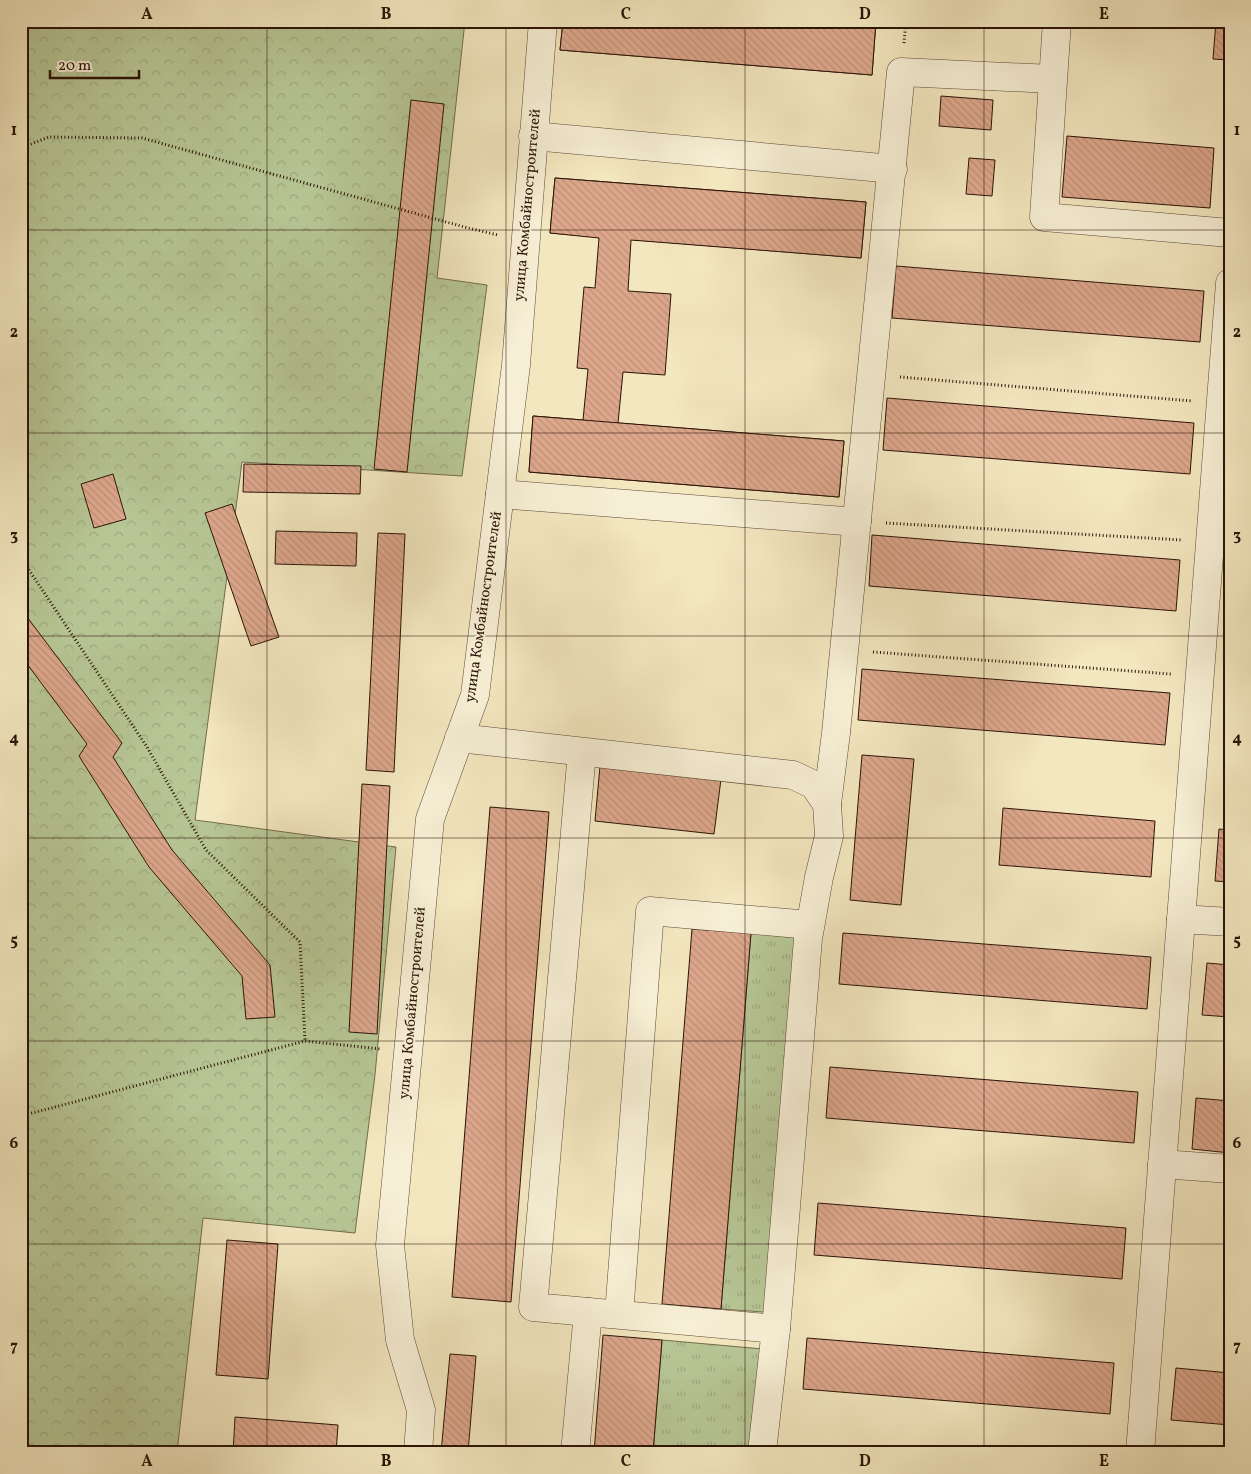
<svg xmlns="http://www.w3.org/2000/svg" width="1251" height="1474" viewBox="0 0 1251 1474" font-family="Vollkorn,serif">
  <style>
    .grass { fill: url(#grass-tufts); stroke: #716c4e }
    .forest { fill: url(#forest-crowns); stroke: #716c4e }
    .building { fill: url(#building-back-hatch); stroke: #2b1307 }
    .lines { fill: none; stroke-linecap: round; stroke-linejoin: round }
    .minor-casing { stroke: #5d4835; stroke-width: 29 }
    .path { stroke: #2b1307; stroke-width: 3; stroke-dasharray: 1 2.5; stroke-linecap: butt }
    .minor { stroke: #f7efd5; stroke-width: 28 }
    .grid { fill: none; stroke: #2b1307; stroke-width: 1; stroke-opacity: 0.55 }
    .labels { text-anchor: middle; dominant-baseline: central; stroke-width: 4; stroke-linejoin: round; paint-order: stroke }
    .street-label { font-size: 15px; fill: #2b1307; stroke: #f7efd5 }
    .neatline { fill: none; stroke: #2b1307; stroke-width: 2 }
    .grid-label { font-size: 16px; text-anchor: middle; font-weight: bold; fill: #2b1307 }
  </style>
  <defs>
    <pattern id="grass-tufts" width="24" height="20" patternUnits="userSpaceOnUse" patternTransform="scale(1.25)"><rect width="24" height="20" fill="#b7c695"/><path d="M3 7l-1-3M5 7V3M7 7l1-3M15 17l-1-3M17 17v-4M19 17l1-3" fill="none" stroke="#9ea97f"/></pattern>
    <pattern id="forest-crowns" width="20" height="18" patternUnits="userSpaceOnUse" patternTransform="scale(1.25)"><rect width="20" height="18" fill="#b7c695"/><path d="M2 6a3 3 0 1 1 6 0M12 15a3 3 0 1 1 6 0" fill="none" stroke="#9ea97f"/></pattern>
    <pattern id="building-back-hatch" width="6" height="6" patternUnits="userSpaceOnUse" patternTransform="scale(1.25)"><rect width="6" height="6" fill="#dda78c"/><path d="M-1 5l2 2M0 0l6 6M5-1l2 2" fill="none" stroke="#be8f77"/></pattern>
  </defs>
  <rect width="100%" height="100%" fill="#f3e7bf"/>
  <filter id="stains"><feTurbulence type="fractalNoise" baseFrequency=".004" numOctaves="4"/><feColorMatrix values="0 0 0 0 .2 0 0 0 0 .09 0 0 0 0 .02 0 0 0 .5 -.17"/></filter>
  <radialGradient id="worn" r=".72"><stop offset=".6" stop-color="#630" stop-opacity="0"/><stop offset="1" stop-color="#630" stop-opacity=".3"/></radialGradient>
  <!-- grass -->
  <g class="grass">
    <polygon points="751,933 808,939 777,1313 721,1309"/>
    <polygon points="662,1340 774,1350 763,1453 653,1453"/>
  </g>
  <!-- forest -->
  <polygon class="forest" points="21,21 465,21 437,278 487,285 462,476 242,462 195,820 396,847 375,1075 355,1233 203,1218 177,1453 21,1453"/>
  <!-- building -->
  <g class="building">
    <polygon points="563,21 876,21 872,75 560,50"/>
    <polygon points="563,21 876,21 872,75 560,50"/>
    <polygon points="979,21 1039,21 1038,27"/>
    <polygon points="1066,21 1126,21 1126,27"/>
    <polygon points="1216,21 1230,21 1230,60 1213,59"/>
    <polygon points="941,96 993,100 991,130 939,126"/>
    <polygon points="411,100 444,104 407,472 374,469"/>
    <polygon points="1067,136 1214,148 1210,208 1062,197"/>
    <polygon points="969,158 995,160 992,196 966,194"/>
    <polygon points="555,178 866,202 861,258 550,233"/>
    <polygon points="555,178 866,202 861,258 631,240 628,291 671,294 665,375 623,372 618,423 844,441 839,497 529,472 533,416 583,420 588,369 577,368 584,287 595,288 599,238 550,233"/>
    <polygon points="896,266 1204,291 1200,342 892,318"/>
    <polygon points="887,398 1194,423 1190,474 883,450"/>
    <polygon points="533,416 844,441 839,497 529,472"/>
    <polygon points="244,464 361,466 360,494 243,492"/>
    <polygon points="113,474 126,519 94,528 81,484"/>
    <polygon points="232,504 279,637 251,646 205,513"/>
    <polygon points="276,531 357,533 356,566 275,564"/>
    <polygon points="378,533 405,534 394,772 366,770"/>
    <polygon points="872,535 1180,560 1176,611 869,586"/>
    <polygon points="21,609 122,743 113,757 172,850 270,965 275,1017 246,1019 242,976 149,867 79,756 87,744 21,656"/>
    <polygon points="862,669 1170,693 1165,745 858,720"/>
    <polygon points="862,755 914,759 901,905 850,900"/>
    <polygon points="600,766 721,779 714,834 595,821"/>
    <polygon points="362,784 390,786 377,1034 349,1032"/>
    <polygon points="490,807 549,812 511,1302 452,1297"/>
    <polygon points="1003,808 1155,821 1151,877 999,865"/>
    <polygon points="1219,829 1230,830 1230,882 1215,881"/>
    <polygon points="692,929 751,933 721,1309 662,1304"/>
    <polygon points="843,933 1151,957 1147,1009 839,984"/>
    <polygon points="1207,963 1230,965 1230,1017 1202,1015"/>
    <polygon points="830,1067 1138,1092 1134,1143 826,1118"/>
    <polygon points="1196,1098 1230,1101 1230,1153 1192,1149"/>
    <polygon points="818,1203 1126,1228 1122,1279 814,1255"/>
    <polygon points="227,1240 278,1244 268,1379 216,1375"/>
    <polygon points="603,1335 662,1340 653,1453 594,1453"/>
    <polygon points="807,1338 1114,1363 1110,1414 803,1389"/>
    <polygon points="450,1354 476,1356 468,1453 441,1453"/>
    <polygon points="1176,1368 1230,1373 1230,1425 1171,1420"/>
    <polygon points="235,1417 338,1425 336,1453 233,1453"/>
  </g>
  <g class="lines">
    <defs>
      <g id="minor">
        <polyline points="1057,21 1044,217 1230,233"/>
        <polyline points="533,136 893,169"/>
        <polyline points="500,494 857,522"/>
        <polyline points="459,738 793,775 814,785 827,804 829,836 819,877 808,939 776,1329 763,1443 763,1453"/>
        <polyline points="582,752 533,1307 588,1312"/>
        <polyline points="827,804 836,733 901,72 1052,79"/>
        <polyline points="1181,919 1230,922"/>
        <polyline points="1162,1164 1230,1169"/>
        <polyline points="619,1314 650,911 810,925"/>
        <polyline points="418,1453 421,1410 400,1340 390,1245 430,819 475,695 516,365 543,21"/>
        <polyline points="575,1453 588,1312 776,1329"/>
        <polyline points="1140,1453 1230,283"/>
      </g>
    </defs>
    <!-- minor casing -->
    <use href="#minor" class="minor-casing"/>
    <!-- path -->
    <g class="path">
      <polyline points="904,43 906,21"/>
      <polyline points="21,148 49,137 142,138 468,228 498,235"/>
      <polyline points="900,377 1192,401"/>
      <polyline points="886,523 1182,540"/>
      <polyline points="21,558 147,747 206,850 300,942 305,1041"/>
      <polyline points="873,652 1171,674"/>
      <polyline points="21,1116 305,1041 380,1049"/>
    </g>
    <!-- minor -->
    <use href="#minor" class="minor"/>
  </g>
  <!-- grid -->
  <path class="grid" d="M 267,21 L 267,1453M 506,21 L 506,1453M 745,21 L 745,1453M 984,21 L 984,1453M 21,230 L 1230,230M 21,433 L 1230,433M 21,636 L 1230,636M 21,838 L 1230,838M 21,1041 L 1230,1041M 21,1244 L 1230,1244"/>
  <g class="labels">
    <!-- street labels -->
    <g class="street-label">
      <text transform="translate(528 205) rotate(-85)">улица Комбайностроителей</text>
      <text transform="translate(484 607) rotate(-82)">улица Комбайностроителей</text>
      <text transform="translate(413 1003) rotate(-85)">улица Комбайностроителей</text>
    </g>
  </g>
  <!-- margin -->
  <rect width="1251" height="1474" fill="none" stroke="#f3e7bf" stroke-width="55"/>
  <!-- scale -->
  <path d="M50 70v8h89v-8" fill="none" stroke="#2b1307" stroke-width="2.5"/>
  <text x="58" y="70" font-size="15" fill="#2b1307" stroke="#f7efd5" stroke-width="4" paint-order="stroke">20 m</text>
  <rect x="28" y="28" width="1196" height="1418" class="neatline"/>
  <g class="grid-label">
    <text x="147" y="19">A</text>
    <text x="386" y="19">B</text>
    <text x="626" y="19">C</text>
    <text x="865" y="19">D</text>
    <text x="1104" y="19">E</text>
    <text x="14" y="135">1</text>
    <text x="1237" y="135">1</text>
    <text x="14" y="337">2</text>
    <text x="1237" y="337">2</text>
    <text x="14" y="540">3</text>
    <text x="1237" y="540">3</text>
    <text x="14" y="743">4</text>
    <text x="1237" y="743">4</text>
    <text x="14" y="945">5</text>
    <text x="1237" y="945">5</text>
    <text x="14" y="1148">6</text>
    <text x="1237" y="1148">6</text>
    <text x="14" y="1351">7</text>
    <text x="1237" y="1351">7</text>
    <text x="147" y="1466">A</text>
    <text x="386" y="1466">B</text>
    <text x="626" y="1466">C</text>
    <text x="865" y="1466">D</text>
    <text x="1104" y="1466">E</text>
  </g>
  <rect width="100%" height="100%" filter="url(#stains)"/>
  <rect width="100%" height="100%" fill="url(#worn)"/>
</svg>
